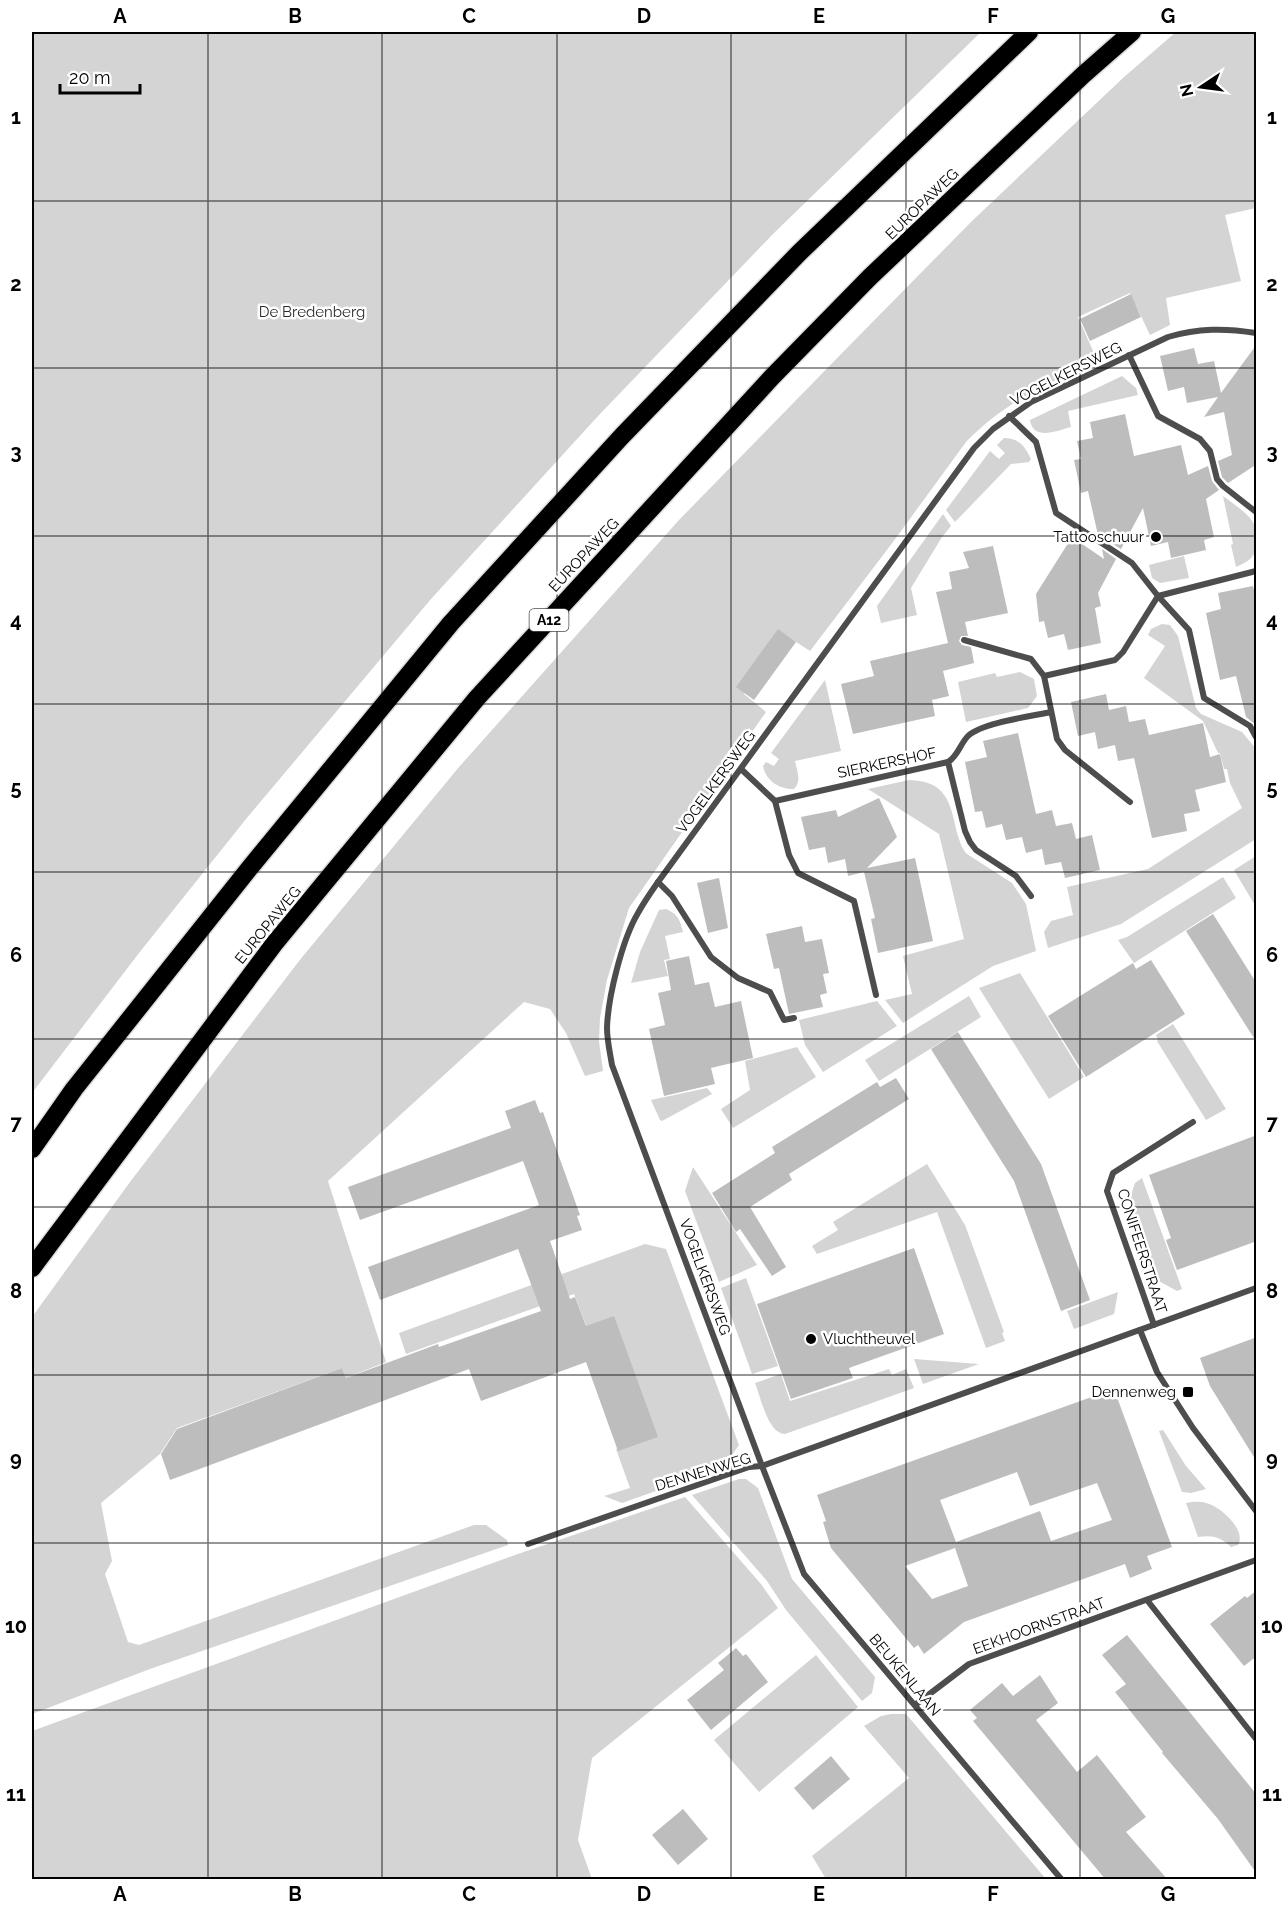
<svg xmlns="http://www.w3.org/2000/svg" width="1288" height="1911" viewBox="0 0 1288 1911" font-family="Raleway,sans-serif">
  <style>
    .green { fill: #d4d4d4 }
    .building { fill: #bdbdbd; fill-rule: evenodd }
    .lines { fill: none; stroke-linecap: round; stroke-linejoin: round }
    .motorway-casing { stroke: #dbdbdb; stroke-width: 21 }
    .minor { stroke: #4d4d4d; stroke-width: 6 }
    .motorway { stroke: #000; stroke-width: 18 }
    .grid { fill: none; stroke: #000; stroke-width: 1.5; stroke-opacity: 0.55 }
    .poi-dot { fill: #000; stroke: #fff; stroke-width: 2 }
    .labels { text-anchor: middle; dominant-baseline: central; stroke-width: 5; stroke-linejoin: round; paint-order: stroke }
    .shield { fill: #fff; stroke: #4c4c4c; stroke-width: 1.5 }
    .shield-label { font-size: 14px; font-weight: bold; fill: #000 }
    .street-label { font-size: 15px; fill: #000; stroke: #fff }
    .park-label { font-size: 15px; fill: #2b2b2b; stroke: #fff }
    .poi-label { font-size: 15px; fill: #000; stroke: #fff; text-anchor: end }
    .neatline { fill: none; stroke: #000; stroke-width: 2 }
    .grid-label { font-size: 20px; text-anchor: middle; font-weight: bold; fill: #000 }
  </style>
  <rect width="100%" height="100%" fill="#fff"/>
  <!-- green -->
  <g class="green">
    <polygon points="32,32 981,32 773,234 599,415 431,599 246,819 139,953 32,1093"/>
    <path d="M 1176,32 L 1256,32 L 1256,208 L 1225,215 L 1241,281 L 1166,298 L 1170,325 L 1150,335 L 1130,293 L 1078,317 L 1097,360 C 1046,385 1006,401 966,442 L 893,542 L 810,651 L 784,634 L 744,694 L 766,712 L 629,908 L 607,980 L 600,1018 L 599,1041 L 603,1071 L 585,1076 L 566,1033 L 550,1009 L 524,1002 L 328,1181 L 386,1362 L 346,1378 L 342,1368 L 177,1428 L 160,1454 L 101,1503 L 112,1561 L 105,1574 L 128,1642 L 139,1645 L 474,1525 L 486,1525 L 507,1540 L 508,1545 L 150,1669 L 32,1714 L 32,1317 L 130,1182 L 299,961 L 459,767 L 679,520 L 846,349 L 973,220 L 1124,77 Z"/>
    <path d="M 1122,376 L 1136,388 L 1138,395 L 1068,411 L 1071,427 C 1057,431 1033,441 1030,420 Z"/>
    <path d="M 1004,438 C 1019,438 1025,446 1031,459 L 1029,462 L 1011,464 L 955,522 L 946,510 L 990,451 L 999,459 L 1005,453 L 997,445 Z"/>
    <path d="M 1223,496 C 1232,503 1242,509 1249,517 C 1258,526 1261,546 1252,557 C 1248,562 1242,564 1236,567 L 1231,545 L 1233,544 Z"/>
    <polygon points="943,514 951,526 942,537 911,588 917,615 881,623 877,606"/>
    <polygon points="1184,556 1189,578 1160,583 1152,578 1149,565"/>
    <polygon points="1162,624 1170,625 1178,636 1196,708 1201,714 1242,732 1256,749 1256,839 1121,924 1048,948 1044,932 1051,921 1073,915 1067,887 1148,869 1242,808 1230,783 1227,769 1224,769 1220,753 1218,753 1203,721 1144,678 1165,646 1148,635 1151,629"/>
    <polygon points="1020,672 1034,679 1037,696 1028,708 966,722 958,682 995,673 997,677"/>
    <path d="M 825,680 L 841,751 L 795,761 C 797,771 802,781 794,789 C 779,789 766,781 763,766 L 766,762 L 774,766 L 779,759 L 771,753 Z"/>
    <path d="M 909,780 C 946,781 950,801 957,833 C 960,841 961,848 967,854 L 1012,883 L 1026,904 L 1036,951 L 993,966 L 903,1023 L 885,1000 L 912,994 L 903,956 L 964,939 L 939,834 L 868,789 Z"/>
    <polygon points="1256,856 1256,907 1234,870"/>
    <polygon points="1223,877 1236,898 1134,963 1118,940 1127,937"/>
    <path d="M 666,909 C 678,914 680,920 683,932 L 665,936 L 670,959 L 664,960 L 668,976 L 631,983 L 640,952 L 659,910 Z"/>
    <polygon points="1020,973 1084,1077 1049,1099 979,988"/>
    <polygon points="969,996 981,1017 879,1081 865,1060"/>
    <polygon points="877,1001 897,1026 823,1072 805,1045 799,1020"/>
    <polygon points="1173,1024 1226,1109 1206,1120 1157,1041 1158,1040 1156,1035"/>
    <polygon points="797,1047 816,1077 733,1128 721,1109 750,1090 745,1061"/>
    <polygon points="707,1088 712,1094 662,1121 660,1120 651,1100"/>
    <polygon points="927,1164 965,1225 1004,1332 1002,1333 1005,1341 986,1348 937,1212 817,1254 812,1246 838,1230 833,1222"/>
    <polygon points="693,1167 757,1265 719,1282 685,1191"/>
    <polygon points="1142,1178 1182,1289 1177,1291 1157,1280 1129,1201 1135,1183"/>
    <polygon points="645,1244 666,1249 739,1445 724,1467 622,1503 604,1496 630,1488 616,1449 655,1434 587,1328 574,1294 406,1354 399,1333"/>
    <polygon points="746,1278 778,1366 752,1374 721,1288"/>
    <polygon points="1118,1292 1114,1314 1074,1329 1067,1311"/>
    <polygon points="914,1359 979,1364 923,1384"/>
    <path d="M 889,1369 L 892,1375 L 906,1369 L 914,1388 L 785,1434 C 768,1434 761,1398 755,1383 L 781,1374 L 790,1401 Z"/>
    <polygon points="1163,1430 1186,1466 1206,1489 1191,1493 1182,1492 1159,1431"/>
    <polygon points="739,1479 746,1479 758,1488 792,1579 875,1677 872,1693 862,1701 786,1610 767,1581 692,1495"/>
    <polygon points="685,1497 761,1584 778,1608 592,1758 578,1840 592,1879 32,1879 32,1731 515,1555"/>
    <path d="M 1186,1503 C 1192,1502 1200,1501 1206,1503 C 1220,1506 1247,1530 1238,1545 L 1231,1547 C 1221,1537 1212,1535 1198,1537 Z"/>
    <polygon points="816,1655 858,1707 759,1792 714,1740"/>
    <polygon points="891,1714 906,1714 1046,1879 826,1879 812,1856 909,1778 864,1726 881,1716"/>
  </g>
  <!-- building -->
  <g class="building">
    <polygon points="1131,294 1141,317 1090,341 1080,319"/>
    <polygon points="1257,344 1257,464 1228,483 1222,477 1218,461 1232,455 1224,412 1204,417 1218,397 1187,403 1184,387 1168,391 1160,356 1194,348 1198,364 1214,361 1221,393"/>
    <polygon points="1125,414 1134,456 1181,445 1188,475 1208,466 1212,481 1219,490 1206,499 1214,537 1204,540 1206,550 1171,558 1168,542 1151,546 1143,508 1121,549 1098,535 1088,491 1081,493 1074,460 1081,459 1077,441 1093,438 1090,422"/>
    <polygon points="1072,537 1104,559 1102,549 1116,559 1098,593 1101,606 1095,608 1101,643 1068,650 1064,634 1048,638 1044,621 1039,622 1036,594"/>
    <polygon points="993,546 1008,613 965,622 968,636 961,636 959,641 962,645 971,647 974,663 943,671 949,696 932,700 935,716 853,734 841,684 874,676 870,661 948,643 936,592 952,589 949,572 969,568 963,552"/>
    <polygon points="1253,586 1257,602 1256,725 1246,717 1236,676 1220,680 1206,613 1221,609 1218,593"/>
    <polygon points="778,629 796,642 754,700 736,687"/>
    <polygon points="1106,694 1109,710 1126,706 1129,722 1145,719 1149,735 1203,723 1210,757 1220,754 1226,782 1195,790 1200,811 1184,814 1187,831 1152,838 1134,758 1118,761 1115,745 1098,749 1095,732 1078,736 1071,702"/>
    <polygon points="1018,733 1036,814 1052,810 1056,826 1072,823 1076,839 1092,835 1100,870 1065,878 1061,862 1045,865 1042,849 1026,853 1022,837 1006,840 1002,824 986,828 982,811 975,812 965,762 987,757 983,741"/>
    <polygon points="879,798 897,837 867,868 915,858 933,941 878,953 871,919 875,918 864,872 848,876 845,859 828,863 825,847 809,850 801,817 836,810 838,817"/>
    <polygon points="719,878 728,928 708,933 697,883"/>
    <polygon points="1213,914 1257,984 1257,1043 1186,931"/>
    <polygon points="802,926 805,942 822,939 829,973 823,974 827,993 820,995 823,1007 789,1014 779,968 774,969 766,934"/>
    <polygon points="689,956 695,985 709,982 715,1007 741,1001 753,1058 711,1068 715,1084 664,1096 649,1029 665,1025 658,993 671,990 666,961"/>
    <polygon points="1151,960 1185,1014 1086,1077 1048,1016 1133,963 1136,969"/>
    <polygon points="958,1032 1041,1164 1090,1300 1061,1311 1014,1181 934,1054 931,1049"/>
    <polygon points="896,1078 909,1099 789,1174 792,1180 750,1207 786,1267 772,1276 740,1229 736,1232 712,1193 775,1153 772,1147 877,1082 880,1087"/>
    <polygon points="535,1100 540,1113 543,1112 580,1215 577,1216 582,1230 550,1241 570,1299 575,1297 586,1326 614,1316 658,1437 618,1451 586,1362 481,1401 469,1369 170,1480 161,1454 177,1429 342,1368 346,1378 438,1344 439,1347 541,1311 518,1249 380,1300 368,1267 539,1205 523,1161 360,1220 348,1187 511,1128 505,1111"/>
    <polygon points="1257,1135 1257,1241 1177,1270 1166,1240 1171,1238 1149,1175"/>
    <polygon points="914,1248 944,1334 849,1368 853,1378 791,1399 757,1304"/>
    <polygon points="1257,1337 1257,1462 1210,1386 1200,1358"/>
    <path d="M 1114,1389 L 1172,1547 L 1147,1556 L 1152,1569 L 1130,1578 L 1125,1564 L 964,1622 L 924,1654 L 918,1645 L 914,1648 L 831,1548 L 823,1522 L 826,1521 L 817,1495 ZM 1017,1472 L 1030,1506 L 1097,1483 L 1112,1520 L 1051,1541 L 1040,1511 L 956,1542 L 940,1500 ZM 955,1548 L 968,1586 L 932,1599 L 905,1566 Z"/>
    <polygon points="1257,1590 1257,1656 1244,1666 1210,1624 1245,1596 1247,1598"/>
    <polygon points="1127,1635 1257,1795 1257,1874 1218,1819 1162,1753 1163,1752 1115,1692 1126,1684 1102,1655"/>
    <polygon points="736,1648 743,1656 746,1654 768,1682 711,1730 687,1700 724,1670 718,1663"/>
    <polygon points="1040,1675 1058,1703 1036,1720 1077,1772 1097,1755 1146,1817 1126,1832 1168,1880 1106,1880 973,1721 977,1718 970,1710 1002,1683 1013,1696"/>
    <polygon points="831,1756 850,1779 813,1810 794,1788"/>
    <polygon points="683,1809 708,1839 678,1865 652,1835"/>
  </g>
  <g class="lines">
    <defs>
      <g id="motorway">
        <polyline points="32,1149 74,1089 248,870 451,623 622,436 799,253 1029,32"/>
        <polyline points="32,1268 274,944 477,698 772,377 870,277 1083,75 1132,32"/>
      </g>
    </defs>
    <!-- motorway casing -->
    <use href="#motorway" class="motorway-casing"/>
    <!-- minor -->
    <g class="minor">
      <polyline points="1129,355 1158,416 1200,439 1210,451 1217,479 1223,486 1256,512"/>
      <polyline points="1009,416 1036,442 1056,513 1132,563 1158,596 1189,630 1204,698 1250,726 1256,737"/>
      <polyline points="1158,596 1256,571"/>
      <polyline points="964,640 1031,659 1044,676 1057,739 1065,750 1130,802"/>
      <polyline points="1044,676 1115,660 1123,652 1158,596"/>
      <path d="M 948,762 C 958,756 960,744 968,736 C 981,723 1032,716 1051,712"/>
      <polyline points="741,769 775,801 789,855 798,873 854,901 876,995"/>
      <polyline points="775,801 948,762 965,831 970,842 976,850 1016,876 1031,896"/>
      <polyline points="658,882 672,896 711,957 738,978 770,992 784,1020 794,1018"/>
      <polyline points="1154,1325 1107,1191 1113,1173 1193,1122"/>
      <polyline points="1140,1330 1157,1372 1193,1428 1256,1511"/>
      <polyline points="528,1544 749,1467 762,1466 1256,1288"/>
      <polyline points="1147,1600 1256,1739"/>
      <polyline points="915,1705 969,1664 1256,1560"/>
      <path d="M 1062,1880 L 804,1574 L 762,1466 L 612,1065 C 610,1053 607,1040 607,1028 C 608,997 622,940 638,913 C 644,902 651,892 658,882 L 974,448 L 993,429 L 1031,402 L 1168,337 C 1198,328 1225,328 1256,333"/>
    </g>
    <!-- motorway -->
    <use href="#motorway" class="motorway"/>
  </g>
  <!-- grid -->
  <path class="grid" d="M 208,32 L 208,1880M 382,32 L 382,1880M 557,32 L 557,1880M 731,32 L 731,1880M 906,32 L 906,1880M 1080,32 L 1080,1880M 32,201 L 1256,201M 32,368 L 1256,368M 32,536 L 1256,536M 32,704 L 1256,704M 32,872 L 1256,872M 32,1039 L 1256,1039M 32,1207 L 1256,1207M 32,1375 L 1256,1375M 32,1543 L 1256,1543M 32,1710 L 1256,1710"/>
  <!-- markers -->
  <g class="poi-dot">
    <circle cx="1156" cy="537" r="6"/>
    <circle cx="811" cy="1339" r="6"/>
    <rect x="1182" y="1386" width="12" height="12" rx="3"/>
  </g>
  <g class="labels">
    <!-- shield labels -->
    <rect class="shield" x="529.5" y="609" width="39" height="22" rx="4.5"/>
    <g class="shield-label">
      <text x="549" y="620">A12</text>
    </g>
    <!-- street labels -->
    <g class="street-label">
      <text transform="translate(922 204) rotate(-44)">EUROPAWEG</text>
      <text transform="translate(1066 374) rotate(-27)">VOGELKERSWEG</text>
      <text transform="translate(584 555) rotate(-47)">EUROPAWEG</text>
      <text transform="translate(887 763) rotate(-12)">SIERKERSHOF</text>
      <text transform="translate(716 782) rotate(-54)">VOGELKERSWEG</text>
      <text transform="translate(268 925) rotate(-51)">EUROPAWEG</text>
      <text transform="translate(1142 1251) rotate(72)">CONIFEERSTRAAT</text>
      <text transform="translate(705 1277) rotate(70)">VOGELKERSWEG</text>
      <text transform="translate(703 1472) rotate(-17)">DENNENWEG</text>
      <text transform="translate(1039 1626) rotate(-20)">EEKHOORNSTRAAT</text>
      <text transform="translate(905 1675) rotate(50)">BEUKENLAAN</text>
    </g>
    <!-- park labels -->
    <g class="park-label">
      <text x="312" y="312">De Bredenberg</text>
    </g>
    <!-- poi labels -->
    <g class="poi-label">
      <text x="1144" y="537">Tattooschuur</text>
      <text x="823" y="1339" text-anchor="start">Vluchtheuvel</text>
      <text x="1176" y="1392">Dennenweg</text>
    </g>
  </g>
  <!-- border -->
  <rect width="1288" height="1911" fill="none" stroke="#ffffff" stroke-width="66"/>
  <!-- north arrow -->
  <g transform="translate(1201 87) rotate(257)" stroke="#ffffff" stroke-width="4.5" paint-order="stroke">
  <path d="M0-4.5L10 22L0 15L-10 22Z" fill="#000000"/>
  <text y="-9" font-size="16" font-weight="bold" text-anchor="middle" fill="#000000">N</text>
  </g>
  <!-- scale -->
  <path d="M60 84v9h80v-9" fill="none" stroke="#000000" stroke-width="3"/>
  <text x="69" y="84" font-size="18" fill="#000000" stroke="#ffffff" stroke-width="4.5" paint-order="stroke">20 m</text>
  <rect x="33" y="33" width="1222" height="1845" class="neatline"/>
  <g class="grid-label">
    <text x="120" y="23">A</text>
    <text x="295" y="23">B</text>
    <text x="469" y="23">C</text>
    <text x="644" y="23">D</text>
    <text x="819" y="23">E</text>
    <text x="993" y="23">F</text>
    <text x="1168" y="23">G</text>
    <text x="16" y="124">1</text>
    <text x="1272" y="124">1</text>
    <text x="16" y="291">2</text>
    <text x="1272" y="291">2</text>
    <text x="16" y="459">3</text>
    <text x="1272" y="459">3</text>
    <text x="16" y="627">4</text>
    <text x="1272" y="627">4</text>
    <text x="16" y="795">5</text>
    <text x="1272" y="795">5</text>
    <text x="16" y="962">6</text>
    <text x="1272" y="962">6</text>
    <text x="16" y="1130">7</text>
    <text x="1272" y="1130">7</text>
    <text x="16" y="1298">8</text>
    <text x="1272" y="1298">8</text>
    <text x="16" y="1466">9</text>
    <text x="1272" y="1466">9</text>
    <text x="16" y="1633">10</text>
    <text x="1272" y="1633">10</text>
    <text x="16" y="1801">11</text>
    <text x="1272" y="1801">11</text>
    <text x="120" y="1901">A</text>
    <text x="295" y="1901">B</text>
    <text x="469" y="1901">C</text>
    <text x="644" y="1901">D</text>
    <text x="819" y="1901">E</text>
    <text x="993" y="1901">F</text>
    <text x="1168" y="1901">G</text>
  </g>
</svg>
